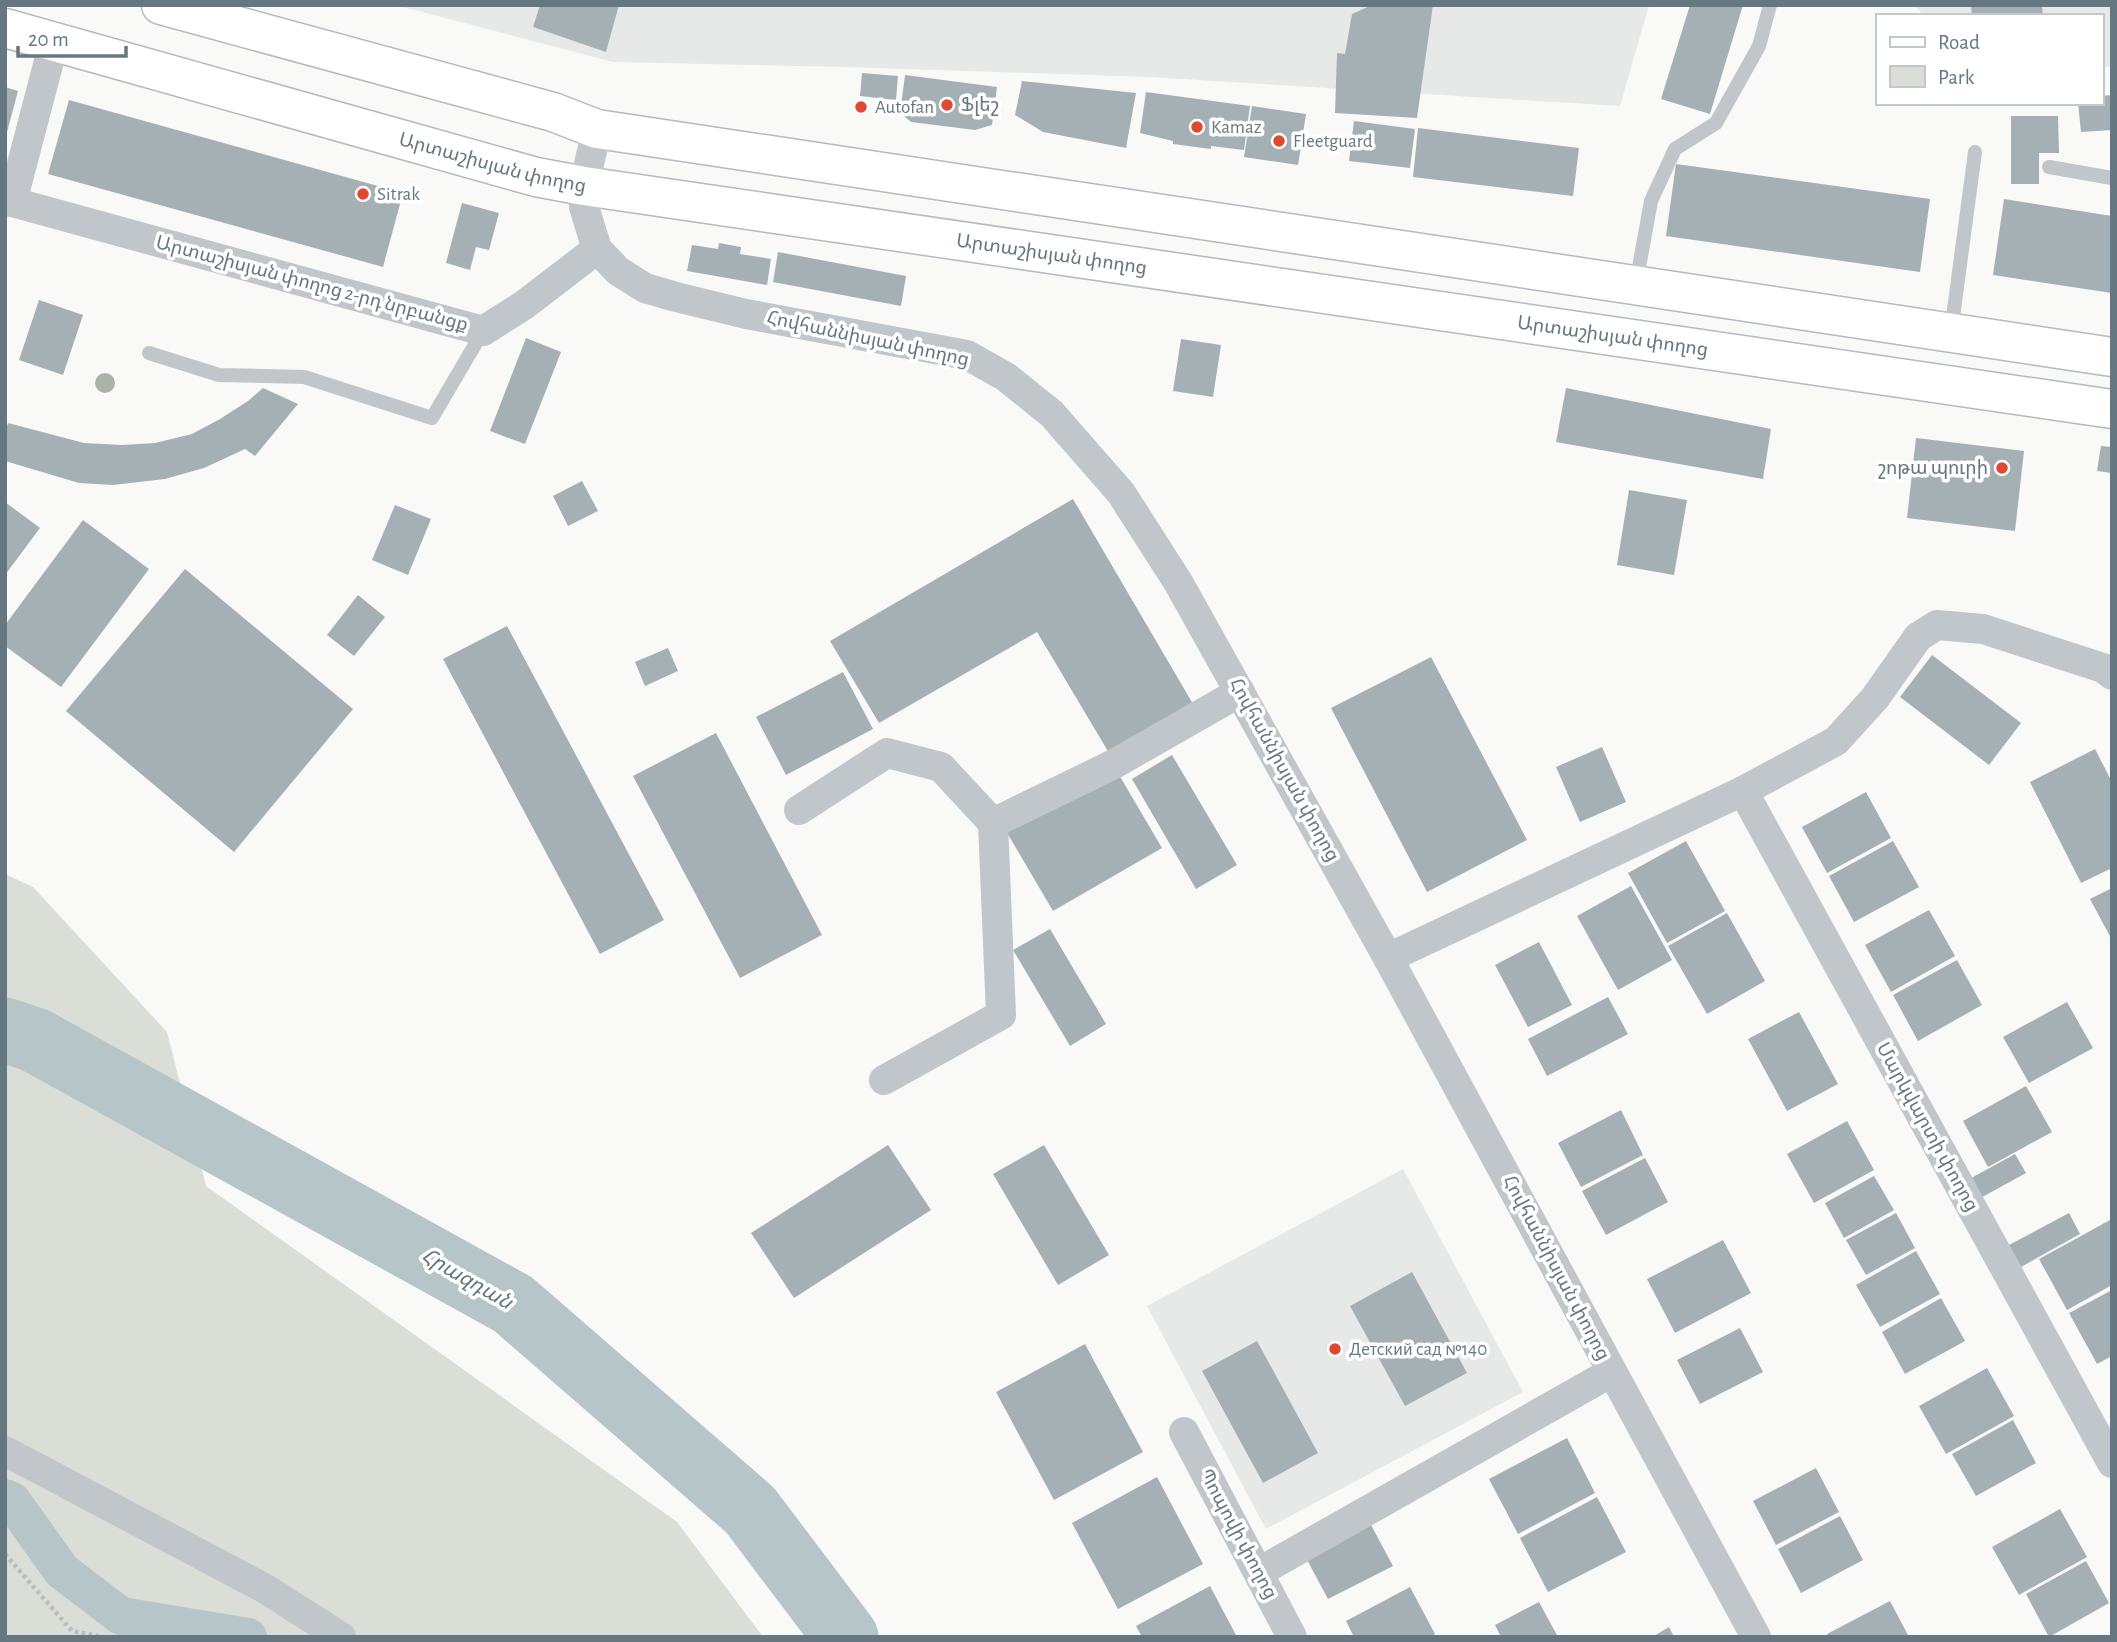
<svg xmlns="http://www.w3.org/2000/svg" width="2117" height="1642" viewBox="0 0 2117 1642" font-family="'Alegreya Sans','Noto Sans Armenian',sans-serif">
  <style>
    .built { fill: #e7e9e8 }
    .green { fill: #daded7 }
    .lines { fill: none; stroke-linecap: round; stroke-linejoin: round }
    .canal { stroke: #b6c5c7; stroke-width: 38 }
    .river { stroke: #b6c5c7; stroke-width: 65 }
    .building { fill: #a5b0b5 }
    .secondary-casing { stroke: #b3babe; stroke-width: 41 }
    .path { stroke: #b9bdbf; stroke-width: 4.5; stroke-dasharray: 3.5 3.5; stroke-linecap: butt }
    .lane { stroke: #c0c6c9; stroke-width: 14 }
    .street { stroke: #c0c6c9; stroke-width: 30 }
    .secondary { stroke: #fff; stroke-width: 38 }
    .tree { fill: #aab3a6 }
    .poi-dot { fill: #e04831; stroke: #fff; stroke-width: 2.5 }
    .labels { text-anchor: middle; dominant-baseline: central; stroke-width: 7; stroke-linejoin: round; paint-order: stroke }
    .poi-label { font-size: 19px; fill: #657882; stroke: #fff; text-anchor: start }
    .street-label { font-size: 19px; fill: #657882; stroke: #fff }
    .water-label { font-size: 21px; font-style: italic; fill: #60777c; stroke: #fff }
  </style>
  <rect width="100%" height="100%" fill="#f9f9f7"/>
  <!-- built -->
  <g class="built">
    <polygon points="396,5 1649,5 1620,106 1150,77 846,67 613,62"/>
    <polygon points="1914,5 2112,5 2112,66 2101,68 2101,16 1924,16"/>
    <polygon points="1403,1169 1523,1392 1266,1529 1147,1306"/>
  </g>
  <!-- green -->
  <polygon class="green" points="5,874 33,887 167,1032 206,1186 677,1522 763,1637 5,1637"/>
  <g class="lines">
    <!-- canal -->
    <polyline class="canal" points="5,1498 12,1501 62,1571 121,1616 248,1637"/>
    <!-- river -->
    <polyline class="river" points="5,1030 35,1040 513,1304 750,1510 846,1637"/>
  </g>
  <!-- building -->
  <g class="building">
    <polygon points="540,5 619,5 606,52 533,27"/>
    <polygon points="1372,5 1433,5 1417,118 1335,113 1337,53 1345,54 1352,14"/>
    <polygon points="1690,5 1743,5 1710,114 1661,99"/>
    <polygon points="1971,5 2042,5 2043,16 1972,16"/>
    <polygon points="862,73 898,76 896,100 860,96"/>
    <polygon points="905,75 997,87 992,125 975,130 911,122 900,113"/>
    <polygon points="1022,81 1136,93 1126,148 1043,132 1015,115"/>
    <polygon points="5,87 18,91 6,136 5,136"/>
    <polygon points="1146,92 1250,106 1244,150 1211,146 1211,149 1173,144 1173,141 1140,133"/>
    <polygon points="2112,95 2112,130 2081,132 2078,103 2101,103 2101,96"/>
    <polygon points="69,100 403,193 383,267 48,174"/>
    <polygon points="1252,106 1306,114 1298,165 1244,157"/>
    <polygon points="2011,116 2058,116 2059,153 2039,153 2039,184 2011,184"/>
    <polygon points="1354,121 1415,129 1410,168 1349,161"/>
    <polygon points="1418,128 1579,148 1573,196 1413,177"/>
    <polygon points="1676,164 1930,199 1920,272 1666,236"/>
    <polygon points="2004,199 2112,216 2112,293 1993,275"/>
    <polygon points="462,203 499,213 489,250 476,247 470,270 446,263"/>
    <polygon points="719,243 741,247 740,254 771,259 767,285 687,271 692,245 718,249"/>
    <polygon points="778,252 906,276 901,306 773,282"/>
    <polygon points="39,300 83,315 63,375 19,360"/>
    <polygon points="526,338 561,352 525,444 490,431"/>
    <polygon points="1181,339 1221,345 1213,397 1173,391"/>
    <polygon points="263,388 298,404 255,456 245,449 204,468 165,479 113,485 79,483 5,461 5,431 8,423 84,443 122,445 155,443 192,434 220,419 248,401"/>
    <polygon points="1566,388 1771,429 1763,479 1556,442"/>
    <polygon points="1916,438 2024,451 2015,531 1907,518"/>
    <polygon points="2101,446 2112,447 2112,473 2097,471"/>
    <polygon points="582,481 598,511 568,526 553,496"/>
    <polygon points="1629,490 1687,500 1674,575 1617,565"/>
    <polygon points="1073,499 1193,704 1109,753 1037,632 879,723 830,641"/>
    <polygon points="5,502 40,528 5,575"/>
    <polygon points="395,505 431,519 408,575 372,560"/>
    <polygon points="83,520 149,569 61,687 5,646 5,625"/>
    <polygon points="185,569 353,709 234,852 66,711"/>
    <polygon points="358,595 385,617 354,656 327,635"/>
    <polygon points="507,626 664,920 600,954 443,659"/>
    <polygon points="668,648 678,671 645,686 635,662"/>
    <polygon points="1932,655 2021,723 1989,765 1900,697"/>
    <polygon points="1431,657 1527,840 1427,892 1331,708"/>
    <polygon points="843,672 873,729 786,775 756,717"/>
    <polygon points="716,733 822,935 740,978 633,776"/>
    <polygon points="1602,747 1626,802 1580,822 1556,767"/>
    <polygon points="2095,749 2112,782 2112,868 2081,883 2030,782"/>
    <polygon points="1172,755 1237,865 1196,889 1132,779"/>
    <polygon points="1115,768 1162,848 1053,911 1006,831"/>
    <polygon points="1866,792 1891,838 1827,873 1802,827"/>
    <polygon points="1686,841 1725,911 1667,943 1628,873"/>
    <polygon points="1893,841 1919,887 1854,922 1829,876"/>
    <polygon points="1631,886 1672,960 1618,990 1577,916"/>
    <polygon points="2112,888 2112,940 2090,899"/>
    <polygon points="1929,910 1955,956 1891,992 1865,945"/>
    <polygon points="1727,913 1765,981 1707,1014 1668,946"/>
    <polygon points="1050,929 1106,1024 1070,1046 1013,950"/>
    <polygon points="1539,942 1572,1005 1528,1027 1495,965"/>
    <polygon points="1957,960 1982,1005 1918,1041 1893,995"/>
    <polygon points="1608,997 1628,1034 1547,1076 1528,1039"/>
    <polygon points="2067,1002 2093,1048 2029,1083 2003,1037"/>
    <polygon points="1799,1012 1838,1084 1787,1111 1748,1039"/>
    <polygon points="2026,1086 2052,1132 1988,1167 1963,1121"/>
    <polygon points="1621,1110 1643,1155 1581,1187 1558,1143"/>
    <polygon points="1847,1121 1874,1170 1814,1203 1787,1154"/>
    <polygon points="888,1145 931,1210 794,1298 751,1233"/>
    <polygon points="1044,1145 1109,1255 1058,1285 993,1174"/>
    <polygon points="2015,1154 2026,1173 1975,1201 1964,1182"/>
    <polygon points="1645,1158 1668,1202 1606,1235 1582,1191"/>
    <polygon points="1874,1176 1894,1210 1844,1238 1825,1203"/>
    <polygon points="1896,1213 1915,1248 1866,1275 1846,1240"/>
    <polygon points="2069,1213 2080,1234 2021,1267 2009,1245"/>
    <polygon points="2110,1220 2112,1224 2112,1285 2067,1310 2039,1259"/>
    <polygon points="1723,1240 1751,1293 1675,1333 1647,1279"/>
    <polygon points="1916,1251 1940,1294 1880,1327 1856,1285"/>
    <polygon points="1412,1272 1467,1373 1405,1406 1350,1306"/>
    <polygon points="2112,1290 2112,1356 2097,1364 2069,1313"/>
    <polygon points="1941,1298 1965,1341 1905,1374 1882,1332"/>
    <polygon points="1740,1328 1763,1372 1700,1404 1677,1360"/>
    <polygon points="1257,1341 1318,1453 1263,1483 1202,1371"/>
    <polygon points="1085,1344 1143,1452 1054,1500 996,1392"/>
    <polygon points="1987,1368 2014,1416 1946,1454 1919,1406"/>
    <polygon points="2013,1420 2036,1463 1976,1496 1952,1454"/>
    <polygon points="1567,1438 1595,1493 1518,1534 1489,1479"/>
    <polygon points="1816,1468 1839,1512 1776,1545 1753,1501"/>
    <polygon points="1157,1477 1203,1564 1118,1609 1072,1523"/>
    <polygon points="1597,1497 1626,1552 1548,1592 1520,1538"/>
    <polygon points="2060,1509 2087,1557 2019,1595 1992,1547"/>
    <polygon points="1840,1516 1863,1560 1801,1593 1778,1549"/>
    <polygon points="1370,1523 1393,1566 1328,1599 1305,1556"/>
    <polygon points="2086,1561 2109,1603 2049,1637 2026,1594"/>
    <polygon points="1210,1586 1237,1637 1142,1637 1136,1626"/>
    <polygon points="1410,1587 1435,1634 1430,1637 1354,1637 1346,1621"/>
    <polygon points="1890,1601 1909,1637 1829,1637 1827,1634"/>
    <polygon points="1539,1602 1558,1637 1501,1637 1495,1625"/>
    <polygon points="1669,1627 1674,1637 1652,1637"/>
  </g>
  <g class="lines">
    <defs>
      <g id="secondary">
        <polyline points="161,5 553,112 597,129 2112,357"/>
        <path id="s1" d="M 5,28 L 536,177 L 584,186 L 2112,409"/>
      </g>
    </defs>
    <!-- secondary casing -->
    <use href="#secondary" class="secondary-casing"/>
    <!-- path -->
    <polyline class="path" points="5,1554 72,1631 103,1637"/>
    <!-- lane -->
    <g class="lane">
      <polyline points="2049,167 2112,178"/>
      <polyline points="1636,284 1651,201 1675,149 1716,123 1759,46 1770,5"/>
      <polyline points="1951,332 1975,152"/>
      <polyline points="149,353 219,375 304,377 432,418 483,331"/>
    </g>
    <!-- street -->
    <g class="street">
      <polyline points="597,129 584,186 584,207 597,249 618,271 645,288 676,297 746,314 967,355 1006,377 1052,414 1121,493 1178,582 1388,958 1756,1637"/>
      <polyline points="5,200 483,331 524,305 597,249"/>
      <polyline points="12,202 54,42"/>
      <polyline points="1743,791 2112,1463"/>
      <polyline points="799,810 887,753 941,767 993,823 1114,764 1240,692"/>
      <polyline points="1388,958 1743,791 1836,741 1875,698 1918,637 1937,625 1983,629 2103,668 2112,675"/>
      <polyline points="884,1080 1001,1015 993,823"/>
      <polyline points="1184,1432 1292,1637"/>
      <polyline points="5,1451 264,1588 341,1637"/>
      <polyline points="1259,1572 1612,1372"/>
    </g>
    <!-- secondary -->
    <use href="#secondary" class="secondary"/>
  </g>
  <!-- trees -->
  <circle class="tree" cx="105" cy="383" r="10"/>
  <!-- markers -->
  <g class="poi-dot">
    <circle cx="947" cy="105" r="7"/>
    <circle cx="861" cy="107" r="7"/>
    <circle cx="1197" cy="127" r="7"/>
    <circle cx="1279" cy="141" r="7"/>
    <circle cx="363" cy="194" r="7"/>
    <circle cx="2002" cy="468" r="7"/>
    <circle cx="1335" cy="1349" r="7"/>
  </g>
  <g class="labels">
    <!-- poi labels -->
    <g class="poi-label">
      <text x="961" y="105">Ֆլեշ</text>
      <text x="875" y="107">Autofan</text>
      <text x="1211" y="127">Kamaz</text>
      <text x="1293" y="141">Fleetguard</text>
      <text x="377" y="194">Sitrak</text>
      <text x="1988" y="468" text-anchor="end">շոթա պուրի</text>
      <text x="1349" y="1349">Детский сад №140</text>
    </g>
    <!-- street labels -->
    <g class="street-label">
      <text stroke="none"><textPath href="#s1" startOffset="506">Արտաշիսյան փողոց</textPath></text>
      <text stroke="none"><textPath href="#s1" startOffset="1073">Արտաշիսյան փողոց</textPath></text>
      <text transform="translate(312 284) rotate(15)">Արտաշիսյան փողոց 2-րդ նրբանցք</text>
      <text stroke="none"><textPath href="#s1" startOffset="1640">Արտաշիսյան փողոց</textPath></text>
      <text transform="translate(868 339) rotate(12)">Հովհաննիսյան փողոց</text>
      <text transform="translate(1284 770) rotate(61)">Հովհաննիսյան փողոց</text>
      <text transform="translate(1927 1127) rotate(61)">Մարկվարտի փողոց</text>
      <text transform="translate(1556 1268) rotate(62)">Հովհաննիսյան փողոց</text>
      <text transform="translate(1238 1534) rotate(62)">Պոպովի փողոց</text>
    </g>
    <!-- water labels -->
    <g class="water-label">
      <text transform="translate(467 1279) rotate(30)">Հրազդան</text>
    </g>
  </g>
  <!-- border -->
  <rect width="2117" height="1642" fill="none" stroke="#657882" stroke-width="14"/>
  <!-- legend -->
  <rect x="1876" y="14" width="228" height="91" fill="#ffffff" stroke="#c1c9cd" stroke-width="2"/>
  <rect x="1890" y="37" width="35" height="10" fill="#ffffff" stroke="#c1c9cd" stroke-width="2"/>
  <text x="1938" y="49" font-size="21" fill="#657882">Road</text>
  <rect x="1890" y="66" width="35" height="21" fill="#daded7" stroke="#c1c9cd" stroke-width="2"/>
  <text x="1938" y="84" font-size="21" fill="#657882">Park</text>
  <!-- scale -->
  <path d="M18 46v10h108v-10" fill="none" stroke="#657882" stroke-width="3.5"/>
  <text x="28" y="46" font-size="21" fill="#657882" stroke="#ffffff" stroke-width="5" paint-order="stroke">20 m</text>
</svg>
